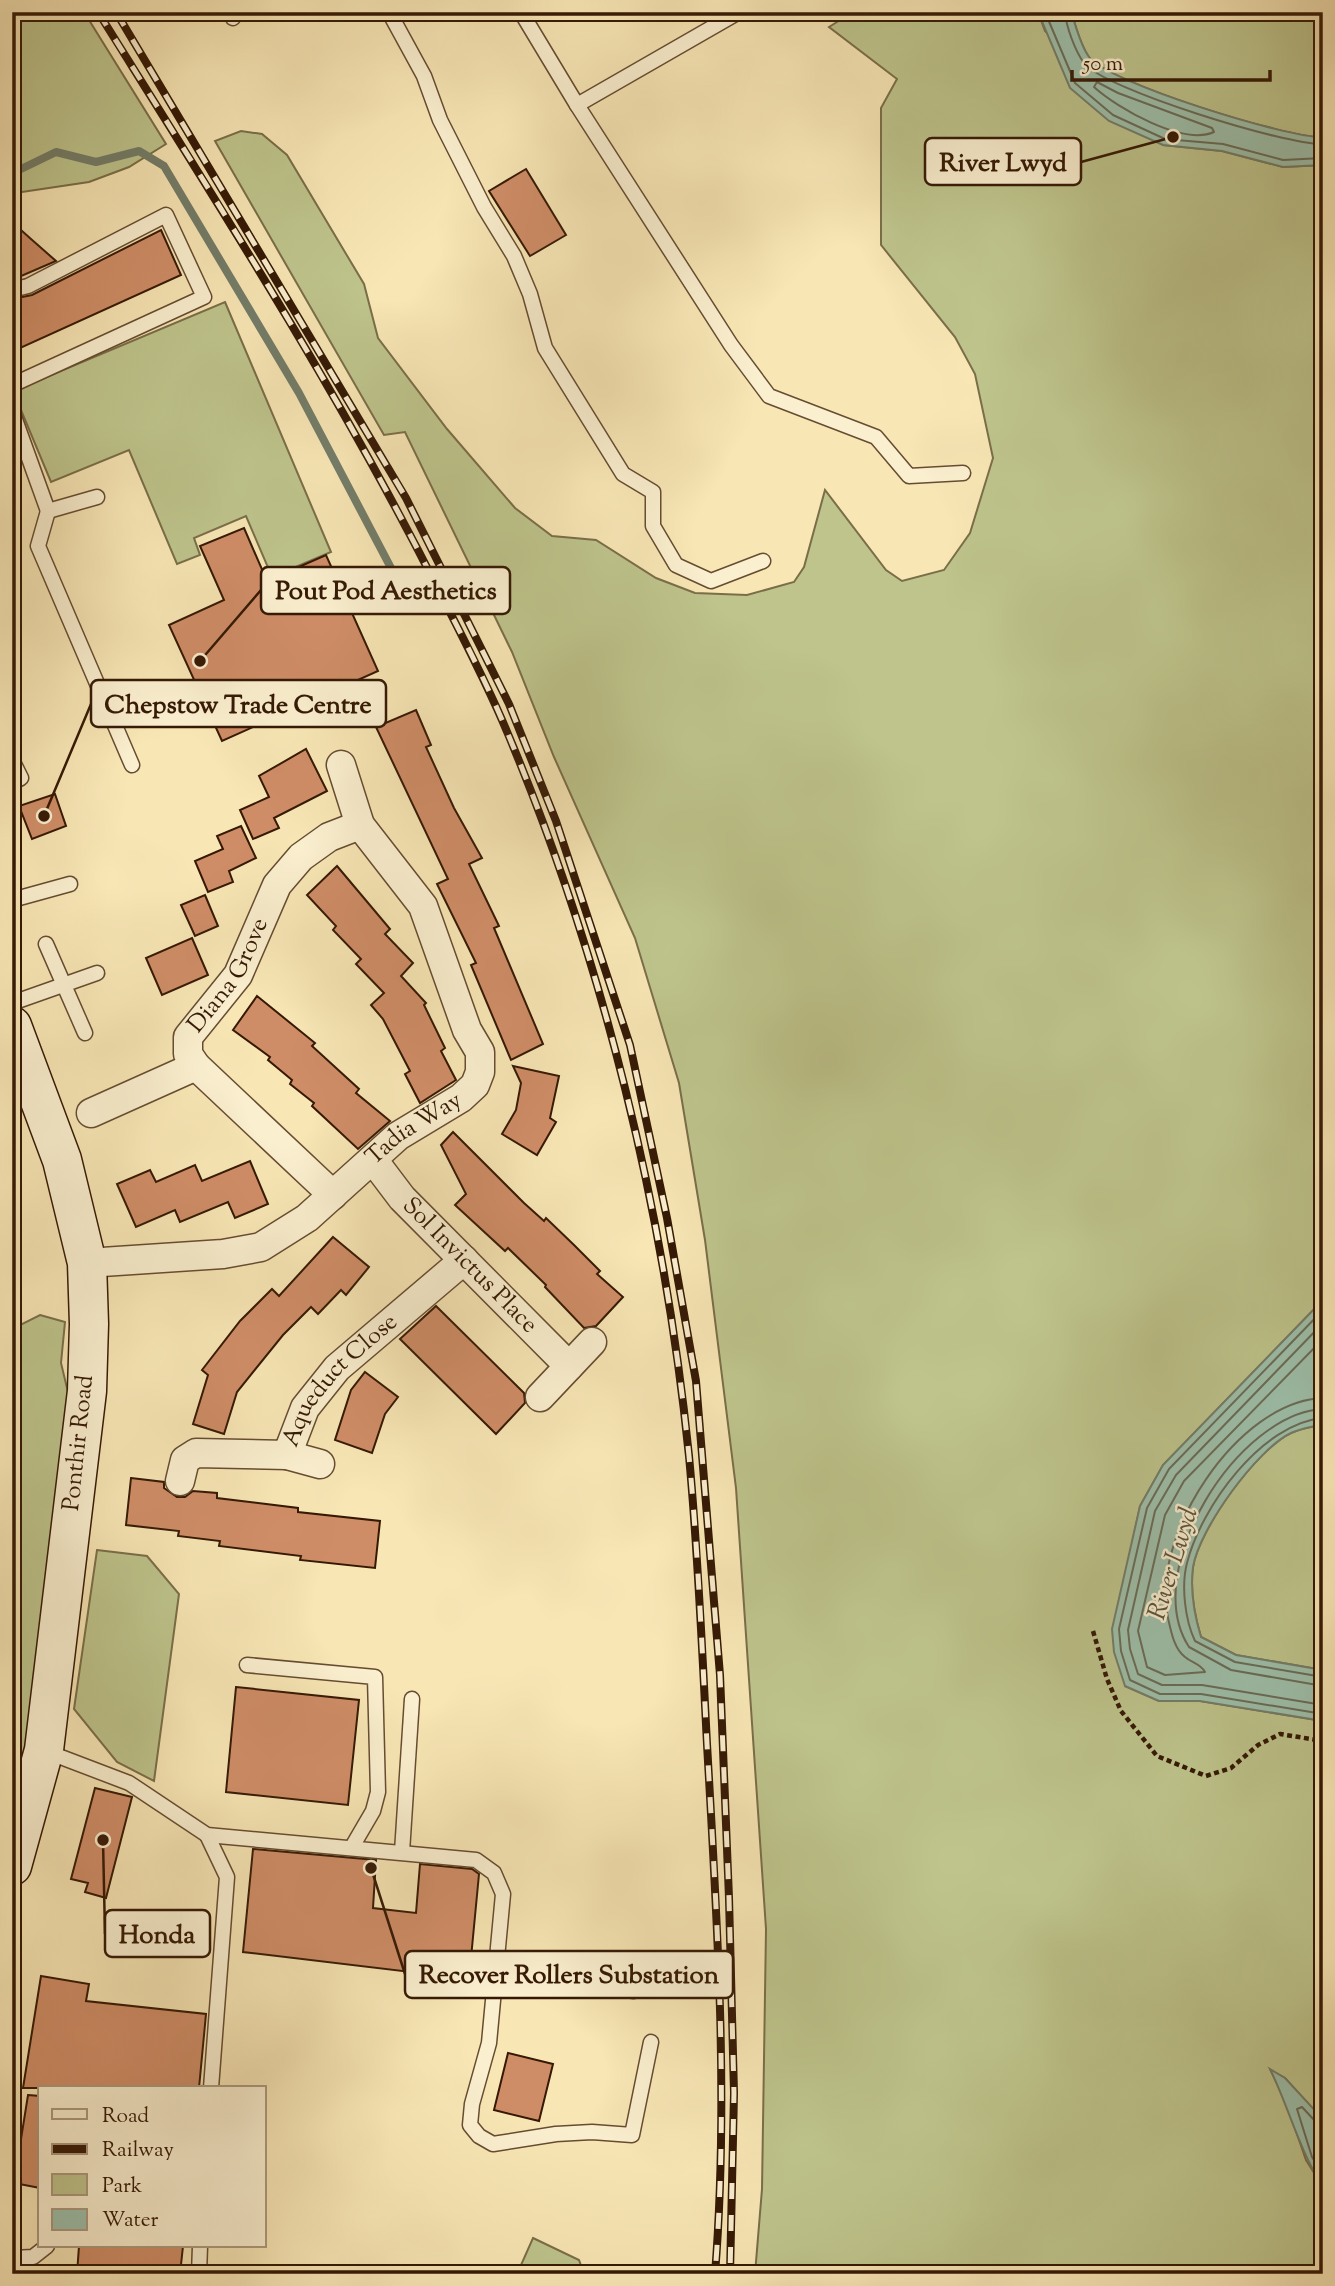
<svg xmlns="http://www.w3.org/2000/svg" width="1335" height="2286" viewBox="0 0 1335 2286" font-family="'Sorts Mill Goudy',serif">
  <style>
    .green { fill: #bec48c; stroke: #7a6e48; stroke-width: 2 }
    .water { fill: #9dc0ab; stroke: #737d69; stroke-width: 2 }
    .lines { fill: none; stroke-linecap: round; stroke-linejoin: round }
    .shore { stroke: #696c58; stroke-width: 2 }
    .stream { stroke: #737d69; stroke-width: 8 }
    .building { fill: #cf8d67; stroke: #351905; stroke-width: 2 }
    .lane-casing { stroke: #664c31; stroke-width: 17 }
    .street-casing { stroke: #664c31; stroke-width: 31 }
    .secondary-casing { stroke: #351905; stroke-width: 41 }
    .path { stroke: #351905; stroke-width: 4.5; stroke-dasharray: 5 3.5; stroke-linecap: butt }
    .lane { stroke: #faefcf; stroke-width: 14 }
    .street { stroke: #faefcf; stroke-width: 28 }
    .secondary { stroke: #faefcf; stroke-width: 38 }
    .rail-casing { stroke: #351905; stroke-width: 8 }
    .rail { stroke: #faefcf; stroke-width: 5; stroke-dasharray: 16; stroke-linecap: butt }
    .labels { text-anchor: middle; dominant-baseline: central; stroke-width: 5; stroke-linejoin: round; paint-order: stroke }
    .street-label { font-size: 24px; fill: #351905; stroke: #faefcf }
    .water-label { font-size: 26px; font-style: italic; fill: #59533f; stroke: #faefcf }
    .leader { fill: none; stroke: #351905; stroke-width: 2.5 }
    .callout-dot { fill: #351905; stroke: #faefcf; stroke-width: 2.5 }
    .callout { fill: #faefcf; stroke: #351905; stroke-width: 2.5 }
    .callout-label { font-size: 26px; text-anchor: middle; font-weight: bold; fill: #351905 }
  </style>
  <rect width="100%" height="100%" fill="#f8e6b5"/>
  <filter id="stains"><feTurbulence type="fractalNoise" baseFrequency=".00286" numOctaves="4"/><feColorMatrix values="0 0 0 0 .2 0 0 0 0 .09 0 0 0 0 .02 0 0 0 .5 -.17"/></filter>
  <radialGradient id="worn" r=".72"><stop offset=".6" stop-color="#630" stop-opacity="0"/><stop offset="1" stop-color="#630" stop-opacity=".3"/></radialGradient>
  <!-- green -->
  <g class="green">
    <polygon points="12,12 84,12 166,144 129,167 89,182 22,192 12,190"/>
    <polygon points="853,12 1038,12 1045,31 1163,145 1222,151 1283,167 1323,165 1323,1300 1163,1465 1140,1506 1132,1544 1125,1686 1159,1701 1200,1701 1323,1721 1323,2114 1320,2117 1285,2078 1271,2071 1286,2102 1306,2160 1323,2187 1323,2274 755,2274 762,2189 766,1929 736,1488 705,1240 679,1083 635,938 554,757 512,652 405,432 384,435 215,141 241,131 262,134 287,155 364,284 378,338 447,429 515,508 552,536 596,540 656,578 695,593 747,595 794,582 804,567 825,490 886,570 902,581 944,570 970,533 993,458 975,374 955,337 881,245 881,108 897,79 829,27"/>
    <path d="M 1071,12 L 1323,12 L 1323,137 C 1290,139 1106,82 1089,57 C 1080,45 1076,26 1071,12 Z"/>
    <polygon points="225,302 331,552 272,577 246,516 194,538 200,555 177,564 129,450 51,482 13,391"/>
    <polygon points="40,1315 65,1322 61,1363 72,1409 31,1751 12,1819 12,1329"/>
    <path d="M 1323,1424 L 1323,1670 L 1236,1655 L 1201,1637 C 1194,1614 1190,1590 1193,1567 C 1199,1529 1257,1449 1291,1433 C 1301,1428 1313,1427 1323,1424 Z"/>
    <polygon points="97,1550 147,1556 179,1594 154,1781 117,1762 74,1709"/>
    <polygon points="533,2238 579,2260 584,2274 517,2274"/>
  </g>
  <!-- water -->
  <g class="water">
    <path d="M 1038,12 L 1071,12 C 1076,26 1080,45 1089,57 C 1106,82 1290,139 1323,137 L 1323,165 L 1283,167 L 1222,151 L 1163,145 L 1109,121 L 1070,88 Z"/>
    <path d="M 1323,1300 L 1323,1424 C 1313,1427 1301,1428 1291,1433 C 1257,1449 1199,1529 1193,1567 C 1190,1590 1194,1614 1201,1637 L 1236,1655 L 1323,1670 L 1323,1721 L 1200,1701 L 1159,1701 L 1125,1686 L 1114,1652 L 1112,1629 L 1140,1506 L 1163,1465 Z"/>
    <path d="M 1270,2069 L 1285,2078 L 1320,2116 L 1323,2114 L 1323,2187 C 1299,2150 1289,2108 1270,2069 Z"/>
  </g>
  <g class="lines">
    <!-- shore -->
    <g class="shore">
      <polyline points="1045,12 1075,83 1113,115 1165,139 1223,144 1283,160 1323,158"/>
      <path d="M 1065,12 C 1066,26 1075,51 1084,63 C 1103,89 1289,146 1323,144"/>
      <path d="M 1097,82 L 1118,93 L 1212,128 L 1214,132 C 1183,146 1117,108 1094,87 Z"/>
      <polyline points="1323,1310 1169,1469 1147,1508 1119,1629 1121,1651 1130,1680 1160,1694 1201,1694 1323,1714"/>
      <polyline points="1323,1323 1176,1475 1155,1511 1128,1630 1130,1649 1138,1674 1162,1685 1202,1685 1323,1705"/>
      <path d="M 1323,1339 L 1184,1481 L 1165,1515 L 1138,1631 L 1147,1667 L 1165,1675 L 1205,1672 C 1201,1664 1192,1663 1185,1657 C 1174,1649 1171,1631 1168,1618 C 1149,1538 1237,1401 1323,1398"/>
      <path d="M 1323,1409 C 1238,1413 1139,1570 1189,1647 L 1231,1670 L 1323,1686"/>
      <path d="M 1323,1418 C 1262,1423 1201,1507 1187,1563 C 1181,1586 1185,1620 1195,1641 L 1235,1662 L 1323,1677"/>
      <polyline points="1323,2123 1315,2121 1302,2107 1297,2109 1312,2157 1323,2174"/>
    </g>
    <!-- stream -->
    <polyline class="stream" points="12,168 21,169 56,152 96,162 139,151 164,166 299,393 411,606"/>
  </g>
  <!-- building -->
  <g class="building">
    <polygon points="526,169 566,235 530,256 489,191"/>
    <polygon points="12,222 31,239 56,261 12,280"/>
    <polygon points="161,230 181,275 18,349 12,335 12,299 32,295"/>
    <polygon points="244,528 267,581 326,555 378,671 222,741 169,625 224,600 200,546"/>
    <polygon points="416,710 431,745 426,747 454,808 482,858 469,864 499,926 494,928 543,1044 511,1060 471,965 476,963 437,884 448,879 376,727"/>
    <polygon points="306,749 327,791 274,818 279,828 253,839 240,810 269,797 259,776"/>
    <polygon points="55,794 66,826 32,839 19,806"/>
    <polygon points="241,826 256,858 229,871 233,882 208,892 195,861 223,849 217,836"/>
    <polygon points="337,866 390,929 385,934 413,963 401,976 426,1003 424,1005 445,1048 441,1051 456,1080 420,1103 405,1074 410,1071 383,1019 371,1005 384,993 356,964 361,959 333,930 336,926 307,895"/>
    <polygon points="205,895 218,926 195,936 181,905"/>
    <polygon points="192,938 208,975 162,995 146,958"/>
    <polygon points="257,996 315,1043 312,1046 359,1089 356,1093 390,1121 358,1149 312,1106 314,1103 290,1084 292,1080 268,1060 270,1057 233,1030"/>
    <polygon points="513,1066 559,1076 550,1118 556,1122 537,1155 502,1134 516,1110 521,1083"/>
    <polygon points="453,1132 524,1203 544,1221 546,1218 574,1245 600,1271 597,1274 623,1297 596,1326 584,1328 545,1287 546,1285 508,1248 505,1251 455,1205 466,1194 441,1145"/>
    <polygon points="250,1161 268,1204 235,1218 228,1202 180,1222 175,1210 136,1227 117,1184 150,1170 156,1182 195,1165 202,1181"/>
    <polygon points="333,1237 369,1267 346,1295 341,1290 318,1314 311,1307 283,1335 237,1392 224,1434 193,1424 208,1375 202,1370 240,1321 272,1289 279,1296"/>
    <polygon points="436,1306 524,1393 525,1403 496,1434 400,1339"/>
    <polygon points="365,1372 398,1397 385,1414 372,1453 335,1440 351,1390"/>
    <polygon points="131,1478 164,1482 164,1488 177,1497 185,1497 193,1491 217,1493 217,1498 298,1508 298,1512 380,1521 375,1568 300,1560 301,1556 219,1546 220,1541 178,1536 179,1531 126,1525"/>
    <polygon points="236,1687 359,1700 348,1805 226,1792"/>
    <polygon points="95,1788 132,1797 106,1898 85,1892 88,1883 71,1879"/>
    <polygon points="253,1849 376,1860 373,1908 416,1913 420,1864 472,1869 479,1874 469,1979 243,1952"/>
    <polygon points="41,1976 89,1984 86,2001 206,2014 199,2088 23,2088"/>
    <polygon points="508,2053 553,2064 539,2121 494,2110"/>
    <polygon points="28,2095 40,2096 40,2188 14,2183"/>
    <polygon points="79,2246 183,2246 180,2274 77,2274"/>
  </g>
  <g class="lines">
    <defs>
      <g id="lane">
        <polyline points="231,12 233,18"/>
        <polyline points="389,12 424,76 440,120 484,207 514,256 530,294 545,348 623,474 653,492 653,526 676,565 711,581 763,561"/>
        <polyline points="521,12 577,105 739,12"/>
        <polyline points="577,105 731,345 769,396 876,437 909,476 963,473"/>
        <polyline points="12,290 28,286 166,215 204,297 12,385"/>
        <polyline points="12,411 48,511 97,497"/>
        <polyline points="48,511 38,546 132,765"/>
        <polyline points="12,760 21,778 12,783"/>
        <polyline points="12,900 70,884"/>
        <polyline points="46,944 85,1033"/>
        <polyline points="12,1003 97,973"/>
        <polyline points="247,1665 375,1677 378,1792 373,1811 352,1847"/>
        <polyline points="45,1751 129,1783 207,1835 476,1860 494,1873 503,1894 489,2043 472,2104 470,2125 479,2136 493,2144 556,2134 592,2132 632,2135 651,2042"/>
        <polyline points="207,1835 227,1877 211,2088"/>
        <polyline points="402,1852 412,1699"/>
        <polyline points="498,1972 634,1991"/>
        <polyline points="12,2258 33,2257 47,2246"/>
        <polyline points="199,2274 200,2246"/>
      </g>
      <g id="street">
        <polyline points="91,1113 196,1066"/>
        <path id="s1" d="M 374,1161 L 402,1198 L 569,1366"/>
        <path id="s2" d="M 333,1195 L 196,1066 L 188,1054 L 188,1037 L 238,975 L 277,885 L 301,857 L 329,837 L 360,825"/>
        <path id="s3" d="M 87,1263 L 223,1254 L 261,1247 L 307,1218 L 398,1136 L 461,1098 L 475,1085 L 480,1072 L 480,1052 L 467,1030 L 423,906 L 360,825 L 341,765"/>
        <polyline points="540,1397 592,1342"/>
        <polyline points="287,1455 320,1464"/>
        <path id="s4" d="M 180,1481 L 185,1460 L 196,1453 L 287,1455 L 305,1408 L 337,1368 L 464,1260"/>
      </g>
      <polyline id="secondary" points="12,1026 62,1160 87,1263 89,1324 87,1391 44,1750 12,1866"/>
    </defs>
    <!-- lane casing -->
    <use href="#lane" class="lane-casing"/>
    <!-- street casing -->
    <use href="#street" class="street-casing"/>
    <!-- secondary casing -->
    <use href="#secondary" class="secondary-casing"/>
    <!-- path -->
    <polyline class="path" points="1093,1631 1107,1679 1121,1711 1157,1756 1206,1776 1231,1768 1258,1745 1280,1734 1323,1741"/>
    <!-- lane -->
    <use href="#lane" class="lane"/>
    <!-- street -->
    <use href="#street" class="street"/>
    <!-- secondary -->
    <use href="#secondary" class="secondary"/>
    <defs>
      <g id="rail">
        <path d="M 98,12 C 215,199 335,386 435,583 C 460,632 487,683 508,734 C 604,963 664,1210 689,1456 C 698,1552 702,1648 707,1744 C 717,1920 729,2098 715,2274"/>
        <polyline points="116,12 406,498 509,704 556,821 630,1045 667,1218 696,1381 720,1675 729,1898 734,2093 730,2274"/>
      </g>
    </defs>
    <!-- rail casing -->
    <use href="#rail" class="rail-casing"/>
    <!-- rail -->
    <use href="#rail" class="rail"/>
  </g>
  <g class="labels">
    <!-- street labels -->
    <g class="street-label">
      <text stroke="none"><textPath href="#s2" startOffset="294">Diana Grove</textPath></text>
      <text stroke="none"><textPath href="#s3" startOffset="369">Tadia Way</textPath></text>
      <text stroke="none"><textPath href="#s1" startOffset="142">Sol Invictus Place</textPath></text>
      <text stroke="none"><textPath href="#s4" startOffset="219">Aqueduct Close</textPath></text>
      <text transform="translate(79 1443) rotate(-84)">Ponthir Road</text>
    </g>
    <!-- water labels -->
    <g class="water-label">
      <text transform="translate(1174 1564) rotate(-73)">River Lwyd</text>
    </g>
  </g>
  <!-- callouts -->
  <path class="leader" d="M1173 137L1081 162M200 661L261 590M44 816L91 704M103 1840L105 1934M371 1868L405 1974"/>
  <g class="callout-dot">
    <circle cx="1173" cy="137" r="7"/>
    <circle cx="200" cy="661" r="7"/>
    <circle cx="44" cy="816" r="7"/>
    <circle cx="103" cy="1840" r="7"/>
    <circle cx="371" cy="1868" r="7"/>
  </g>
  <g class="callout">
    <rect x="925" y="138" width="156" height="47" rx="7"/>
    <rect x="261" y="567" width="249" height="47" rx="7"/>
    <rect x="91" y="680" width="295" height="47" rx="7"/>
    <rect x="105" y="1910" width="105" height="47" rx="7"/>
    <rect x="405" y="1951" width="328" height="47" rx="7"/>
  </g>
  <g class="callout-label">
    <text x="1003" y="171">River Lwyd</text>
    <text x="386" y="599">Pout Pod Aesthetics</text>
    <text x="238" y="713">Chepstow Trade Centre</text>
    <text x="157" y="1943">Honda</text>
    <text x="569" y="1983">Recover Rollers Substation</text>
  </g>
  <!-- margin -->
  <rect width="1335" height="2286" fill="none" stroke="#f8e6b5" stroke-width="42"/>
  <rect x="14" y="14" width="1307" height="2258" fill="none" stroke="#351905" stroke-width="3.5"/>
  <rect x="21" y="21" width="1293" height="2244" fill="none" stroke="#351905" stroke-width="2"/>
  <!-- legend -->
  <rect x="38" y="2086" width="228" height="161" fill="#faefcf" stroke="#ab997e" stroke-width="2"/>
  <rect x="52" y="2109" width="35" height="10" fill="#faefcf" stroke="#ab997e" stroke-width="2"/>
  <text x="102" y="2122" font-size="21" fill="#351905">Road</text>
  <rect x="52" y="2144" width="35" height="10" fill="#351905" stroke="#ab997e" stroke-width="2"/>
  <text x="102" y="2156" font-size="21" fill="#351905">Railway</text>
  <rect x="52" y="2174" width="35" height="21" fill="#bec48c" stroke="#ab997e" stroke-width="2"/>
  <text x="102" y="2192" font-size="21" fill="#351905">Park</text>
  <rect x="52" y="2209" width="35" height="21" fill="#9dc0ab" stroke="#ab997e" stroke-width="2"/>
  <text x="102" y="2226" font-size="21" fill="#351905">Water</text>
  <!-- scale -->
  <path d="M1072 70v10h198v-10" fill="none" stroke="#351905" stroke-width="3.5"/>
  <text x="1083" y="70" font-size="21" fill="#351905" stroke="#faefcf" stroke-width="5" paint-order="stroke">50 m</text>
  <rect width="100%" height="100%" filter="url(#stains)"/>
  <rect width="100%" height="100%" fill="url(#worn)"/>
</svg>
